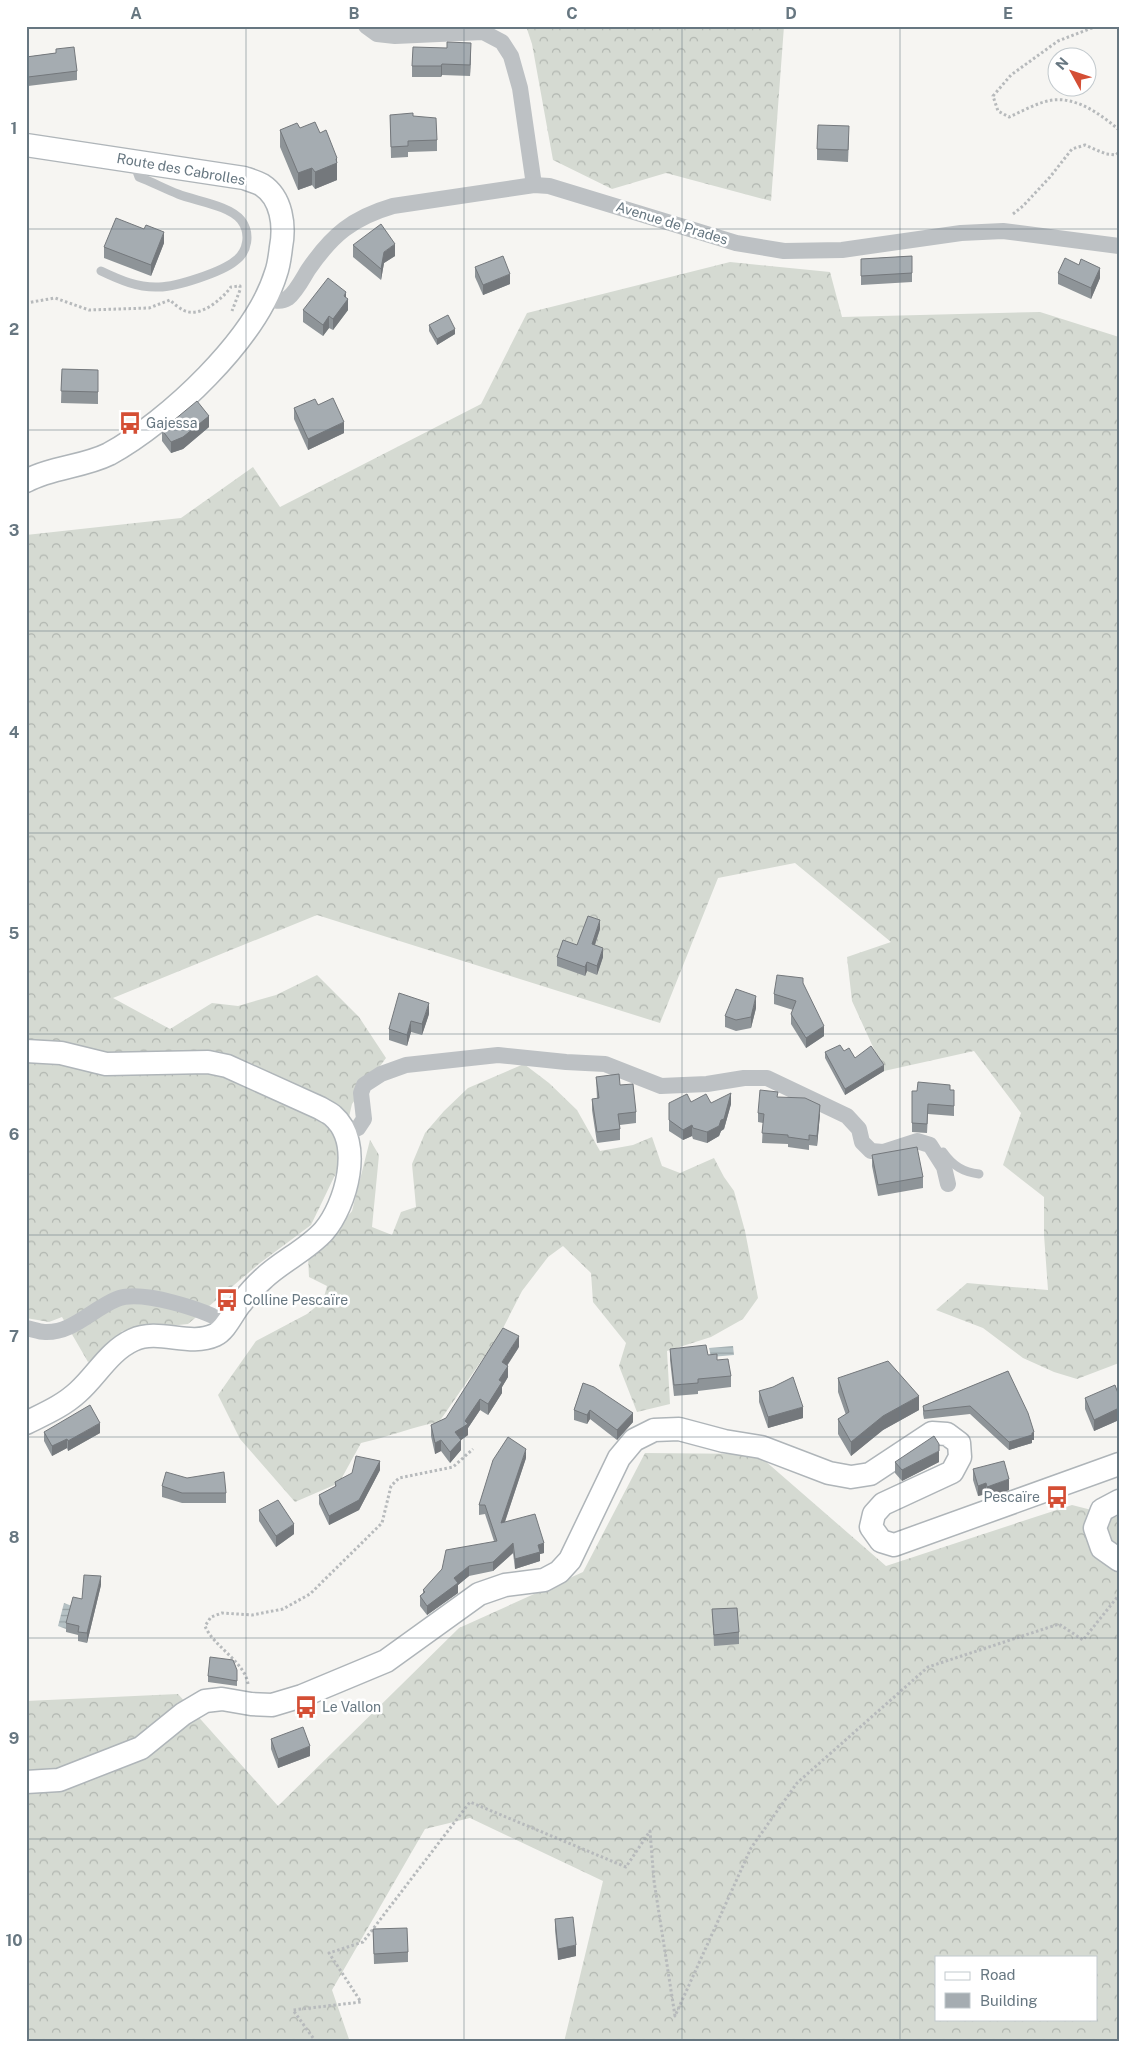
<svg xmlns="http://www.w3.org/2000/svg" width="1145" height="2068" viewBox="0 0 1145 2068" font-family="'Public Sans',sans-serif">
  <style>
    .forest { fill: url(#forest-crowns); fill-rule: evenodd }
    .water { fill: url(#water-rules) }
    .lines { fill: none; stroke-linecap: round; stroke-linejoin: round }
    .secondary-casing { stroke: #afb5b9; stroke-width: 25 }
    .path { stroke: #b7babc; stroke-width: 3; stroke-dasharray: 2.5 2.5; stroke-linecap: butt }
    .lane { stroke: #bdc1c4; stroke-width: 9 }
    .street { stroke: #bdc1c4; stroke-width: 16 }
    .secondary { stroke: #fff; stroke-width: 22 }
    .wall { fill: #8e9498 }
    .shaded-wall { fill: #74787c }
    .building { fill: #a5acb1; stroke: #74787c }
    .grid { fill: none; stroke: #677781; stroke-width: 1; stroke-opacity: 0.55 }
    .labels { text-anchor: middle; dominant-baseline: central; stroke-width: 5; stroke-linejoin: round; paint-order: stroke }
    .street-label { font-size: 14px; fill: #677781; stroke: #fff }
    .poi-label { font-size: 14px; fill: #677781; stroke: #fff; text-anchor: start }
    .neatline { fill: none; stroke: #677781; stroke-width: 2 }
    .grid-label { font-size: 16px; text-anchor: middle; font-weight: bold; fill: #677781 }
  </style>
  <defs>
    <pattern id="forest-crowns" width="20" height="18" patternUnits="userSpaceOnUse" patternTransform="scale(1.25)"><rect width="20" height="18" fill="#d5dad2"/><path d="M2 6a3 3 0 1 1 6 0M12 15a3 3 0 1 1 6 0" fill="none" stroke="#b1b6b0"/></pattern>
    <pattern id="water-rules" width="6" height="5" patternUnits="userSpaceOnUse" patternTransform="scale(1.25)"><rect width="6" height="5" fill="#b5c1c4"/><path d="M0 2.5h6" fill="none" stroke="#97a2a5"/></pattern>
  </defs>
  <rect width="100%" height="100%" fill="#f6f5f2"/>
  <!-- forest -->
  <g class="forest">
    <polygon points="526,26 784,26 771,201 666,173 612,189 553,160 532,44"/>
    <polygon points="730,262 830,272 842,317 1040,312 1119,337 1119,1363 1077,1379 1054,1372 1023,1358 983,1328 936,1310 967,1283 1048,1290 1044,1235 1044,1197 1003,1165 1021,1113 974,1051 884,1071 852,1001 847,957 891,942 795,863 718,878 660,1023 317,915 113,998 170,1029 212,1003 238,1006 276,995 317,975 359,1017 386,1058 352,1104 336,1173 311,1225 260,1263 188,1324 122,1331 110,1347 88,1362 62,1317 49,1322 26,1318 26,535 181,518 253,467 280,507 481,404 527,313"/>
    <path d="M 524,1064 L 549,1083 L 577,1110 L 600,1151 L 633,1145 L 652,1137 L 662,1166 L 680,1173 L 714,1158 L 724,1177 L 734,1191 L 745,1231 L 758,1298 L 743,1319 L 711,1337 L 667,1351 L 670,1404 L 637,1412 L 619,1366 L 626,1343 L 593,1302 L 591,1273 L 563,1246 L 548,1257 L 522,1291 L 500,1334 L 439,1422 C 412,1427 388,1437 361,1443 L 339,1483 L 295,1502 L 240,1439 L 218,1395 L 256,1341 L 307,1314 L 323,1301 L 327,1286 L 309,1277 L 308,1256 L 326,1242 L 352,1211 L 370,1140 L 379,1155 L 372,1227 L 392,1235 L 401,1212 L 416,1207 L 412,1164 L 425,1133 L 444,1111 L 468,1088 Z"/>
    <path d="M 645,1453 L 757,1454 L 886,1566 L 1072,1505 L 1119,1517 L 1119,2042 L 564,2042 L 603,1881 L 470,1818 L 425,1829 L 332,1990 L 350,2042 L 26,2042 L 26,1701 L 178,1694 L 278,1806 L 459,1628 L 583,1572 ZM 936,1957 L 1096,1957 L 1096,2019 L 936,2019 Z"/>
  </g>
  <!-- water -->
  <g class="water">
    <polygon points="733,1346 734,1355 711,1357 709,1348"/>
    <polygon points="64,1603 72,1606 66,1629 58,1626"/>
  </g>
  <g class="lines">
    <defs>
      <g id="secondary">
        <path d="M 26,145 L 244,178 C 250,180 257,182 262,185 C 282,198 285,226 281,247 C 280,255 279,265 276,273 C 256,339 169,421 109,454 C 83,467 52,467 26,481"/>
        <path d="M 26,1051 L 61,1053 L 106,1064 L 208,1062 L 227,1066 L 320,1108 C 325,1111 330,1113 333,1116 C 364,1143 346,1205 324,1231 C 307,1250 282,1261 264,1278 C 256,1285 248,1294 241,1303 C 233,1312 226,1330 215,1335 C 189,1347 159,1328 133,1340 C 109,1351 97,1375 78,1392 C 63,1406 44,1414 26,1423"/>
        <polyline points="1119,1501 1102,1510 1095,1528 1102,1548 1119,1560"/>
        <polyline points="26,1782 59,1780 141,1748 183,1714 205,1701 222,1699 251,1704 272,1705 302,1696 386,1661 479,1594 505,1585 544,1580 559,1572 570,1560 619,1458 634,1440 654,1430 679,1429 724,1441 761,1447 829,1473 851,1477 870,1474 932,1433 947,1434 959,1443 960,1457 952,1472 883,1504 874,1514 871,1527 881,1541 894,1545 1119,1464"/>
      </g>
    </defs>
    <!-- secondary casing -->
    <use href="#secondary" class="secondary-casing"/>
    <!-- path -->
    <g class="path">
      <path d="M 1097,26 L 1058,41 L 1011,75 L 993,96 L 998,111 L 1009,117 C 1023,111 1038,102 1053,100 C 1077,97 1102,115 1119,130"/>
      <polyline points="1115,26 1119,27"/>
      <polyline points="1013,214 1023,206 1050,177 1072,149 1085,145 1106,154 1116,155 1119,152"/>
      <path d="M 26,303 L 55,298 L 89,310 L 149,308 L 170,300 C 174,304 179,308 183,310 C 200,319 222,299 231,287 L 240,286 L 240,290 L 232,311"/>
      <path d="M 248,1684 C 245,1662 213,1646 205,1626 L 211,1617 L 222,1613 L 252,1615 L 283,1609 L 310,1594 L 382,1523 L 391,1486 L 399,1478 L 453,1467 L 473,1449"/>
      <polyline points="316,2042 293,2010 361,2002 329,1953 363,1942 470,1802 626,1867 650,1831 654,1881 675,2016 751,1848 797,1783 928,1667 1059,1624 1083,1640 1119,1595"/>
    </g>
    <!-- lane -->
    <g class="lane">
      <path d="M 101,271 C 120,280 138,288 159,287 C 176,287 222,272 235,261 C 248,252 251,233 241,220 C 229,205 195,201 178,194 C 165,189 152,182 139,177 L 134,163"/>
      <path d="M 943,1152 C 953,1166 963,1172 979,1174"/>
    </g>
    <!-- street -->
    <g class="street">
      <polyline points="366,26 377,34 395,36 483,32 502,42 511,56 520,88 534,185"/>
      <path d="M 266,298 C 274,300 280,303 288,298 C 296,292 303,278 308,270 C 332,235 352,218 393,206 L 534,185 L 549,186 L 736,243 L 784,251 L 842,250 L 961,233 L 1003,231 L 1119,246"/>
      <polyline points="345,1134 358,1128 364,1119 361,1093 364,1085 381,1074 406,1065 498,1055 566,1062 605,1064 661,1086 707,1084 744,1078 767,1078 847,1116 859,1129 862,1142 871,1151 883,1152 917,1141 930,1145 944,1167 948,1184"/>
      <path d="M 26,1328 C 32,1329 39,1332 45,1332 C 73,1333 92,1309 117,1299 C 141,1289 205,1310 226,1323"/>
    </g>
    <!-- secondary -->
    <use href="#secondary" class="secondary"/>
  </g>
  <!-- wall -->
  <g class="wall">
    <polygon points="56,49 77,71 77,80 28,86 26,76 26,57 56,53"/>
    <polygon points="471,54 470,76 442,75 441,77 412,77 412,66"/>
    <polygon points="390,115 413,116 437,140 437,151 408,152 408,157 391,158"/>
    <polygon points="300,128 337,175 337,180 315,189 312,185 298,190 280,147 280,130"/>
    <polygon points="849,138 848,162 817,160 817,149"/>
    <polygon points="144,229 164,243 151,276 104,258 104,247"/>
    <polygon points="353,245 395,256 384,263 381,280 353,257"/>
    <polygon points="912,256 912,282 861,285 861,259"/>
    <polygon points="1079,265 1100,278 1091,299 1058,284 1058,273"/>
    <polygon points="475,267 510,284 483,295 475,277"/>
    <polygon points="346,298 348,310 333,330 329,328 323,336 303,322 303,310"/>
    <polygon points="429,325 455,334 437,345 429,331"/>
    <polygon points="62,369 98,370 98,404 61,403"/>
    <polygon points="318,405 344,433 308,450 294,419 294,408"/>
    <polygon points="209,427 183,449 171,453 162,441 162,430"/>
    <polygon points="600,929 595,945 603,957 597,975 587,971 585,976 557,966 557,957 577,945"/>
    <polygon points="803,983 824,1036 806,1048 791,1024 791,1014 793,1010 774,1004 774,994"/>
    <polygon points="756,1008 751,1028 736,1031 725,1027 725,1016"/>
    <polygon points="429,1014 422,1035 411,1032 407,1046 389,1040 389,1029"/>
    <polygon points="825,1052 855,1058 884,1071 845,1095 825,1058"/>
    <polygon points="596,1077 620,1085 636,1112 636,1123 620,1125 620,1140 597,1143 592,1110 592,1099 597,1099"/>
    <polygon points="954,1090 954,1116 928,1114 927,1133 912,1132 912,1091"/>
    <polygon points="778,1097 820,1114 817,1146 809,1145 809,1150 788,1147 788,1144 762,1143 763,1123 758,1122 758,1113"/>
    <polygon points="691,1102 731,1104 724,1129 721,1131 719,1136 707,1143 693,1139 692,1136 683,1140 669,1131 669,1103"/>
    <polygon points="872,1155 923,1177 923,1188 878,1196 872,1166"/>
    <polygon points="519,1347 507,1366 508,1377 502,1387 502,1393 488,1415 480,1410 468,1428 468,1435 461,1440 461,1450 450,1463 441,1451 435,1454 431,1436 431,1425 446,1418"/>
    <polygon points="670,1349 708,1355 717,1360 731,1376 731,1387 698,1391 698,1394 674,1396 670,1360"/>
    <polygon points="1008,1371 1034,1440 1032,1440 1032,1443 1009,1450 970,1414 924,1419 923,1414 923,1406"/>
    <polygon points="838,1378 919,1410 883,1430 851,1456 838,1434 838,1419 846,1415 838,1392"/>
    <polygon points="583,1383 633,1422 617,1440 590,1419 587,1424 574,1420 574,1410"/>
    <polygon points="759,1391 803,1418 768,1428 759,1402"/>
    <polygon points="1119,1396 1119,1420 1094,1431 1085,1409 1085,1398"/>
    <polygon points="44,1432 100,1433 68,1451 67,1448 52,1456 44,1441"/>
    <polygon points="526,1458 505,1522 544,1553 540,1554 540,1561 515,1569 513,1553 493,1571 469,1576 458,1585 458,1593 427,1615 420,1606 420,1596 423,1593 423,1590 494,1541 485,1514 479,1515 479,1505"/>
    <polygon points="895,1462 939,1462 902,1481 895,1473"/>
    <polygon points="973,1469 1009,1490 987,1498 986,1494 978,1496 973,1480"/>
    <polygon points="380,1470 359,1510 329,1525 319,1504 319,1495 335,1487 335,1482"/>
    <polygon points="162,1486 226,1493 226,1503 182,1503 162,1497"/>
    <polygon points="259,1510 294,1534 276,1547 259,1521"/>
    <polygon points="101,1585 87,1643 78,1641 78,1635 66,1632 66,1623"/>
    <polygon points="712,1609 739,1632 739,1644 714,1646"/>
    <polygon points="237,1670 237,1686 208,1682 208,1676"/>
    <polygon points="271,1739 310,1756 278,1768 271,1749"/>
    <polygon points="555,1919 576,1956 558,1960 555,1930"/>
    <polygon points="373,1929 408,1952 408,1962 374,1964"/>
  </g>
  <!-- shaded-wall -->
  <g class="shaded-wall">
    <polygon points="471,43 471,54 470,76 470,65"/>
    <polygon points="442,64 442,75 441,77 441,66"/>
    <polygon points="337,158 337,180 315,189 315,172"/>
    <polygon points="312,168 312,185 298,190 298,173"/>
    <polygon points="164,232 164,243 151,276 151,265"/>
    <polygon points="395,244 395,256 384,263 381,280 381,269 384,252"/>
    <polygon points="1100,268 1100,278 1091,299 1091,288"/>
    <polygon points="510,274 510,284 483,295 483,285"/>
    <polygon points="346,292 346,301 348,299 348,310 333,330 333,319 344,296"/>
    <polygon points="329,316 329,328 323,336 323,325"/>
    <polygon points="455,329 455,334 437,345 437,339"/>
    <polygon points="209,416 209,427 183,449 171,453 171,442"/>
    <polygon points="344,422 344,433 308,450 308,439"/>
    <polygon points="600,920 600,929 592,953 592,944"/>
    <polygon points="603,948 603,957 597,975 597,966"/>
    <polygon points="587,962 587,971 585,976 585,967"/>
    <polygon points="756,996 756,1008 751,1028 751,1017"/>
    <polygon points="429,1003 429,1014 422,1035 422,1024"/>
    <polygon points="411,1021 411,1032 407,1046 407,1035"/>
    <polygon points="824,1026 824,1036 806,1048 806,1038"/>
    <polygon points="884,1065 884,1071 845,1095 845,1089"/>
    <polygon points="731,1093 731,1104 724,1129 721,1131 719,1136 707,1143 707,1132"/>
    <polygon points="820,1105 820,1114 817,1146 817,1136"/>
    <polygon points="692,1125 692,1136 683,1140 683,1130"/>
    <polygon points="519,1336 519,1347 502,1373 502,1362"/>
    <polygon points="508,1366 508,1377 502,1387 502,1393 488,1415 488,1404 499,1380"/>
    <polygon points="919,1396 919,1410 883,1430 851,1456 851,1442 883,1416"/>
    <polygon points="480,1399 480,1410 468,1428 468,1435 461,1440 461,1450 450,1463 450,1452 455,1432 465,1421"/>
    <polygon points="803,1407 803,1418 768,1428 768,1417"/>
    <polygon points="1119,1408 1119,1420 1094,1431 1094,1420"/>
    <polygon points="590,1410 590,1419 587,1424 587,1415"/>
    <polygon points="633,1413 633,1422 617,1440 617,1430"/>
    <polygon points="100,1423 100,1433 68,1451 68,1441"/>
    <polygon points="1034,1432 1034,1440 1032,1440 1032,1443 1009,1450 1009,1442"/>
    <polygon points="67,1439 67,1448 52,1456 52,1446"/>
    <polygon points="441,1440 441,1451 435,1454 435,1443"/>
    <polygon points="526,1449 526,1458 501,1533 501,1523"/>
    <polygon points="939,1451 939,1462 902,1481 902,1470"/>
    <polygon points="380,1461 380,1470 359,1510 329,1525 329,1516"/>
    <polygon points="1009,1479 1009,1490 987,1498 987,1487"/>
    <polygon points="986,1483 986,1494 978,1496 978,1486"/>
    <polygon points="294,1524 294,1534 276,1547 276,1536"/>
    <polygon points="513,1543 513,1553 493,1571 493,1562"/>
    <polygon points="544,1543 544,1553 540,1554 540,1561 515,1569 515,1559 538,1545"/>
    <polygon points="469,1566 469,1576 458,1585 458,1593 427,1615 427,1606 454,1578"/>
    <polygon points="101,1576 101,1585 87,1643 87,1633"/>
    <polygon points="310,1746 310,1756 278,1768 278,1759"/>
    <polygon points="576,1945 576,1956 558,1960 558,1949"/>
  </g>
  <!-- building -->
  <g class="building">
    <polygon points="447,42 471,43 470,65 442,64 441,66 412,66 413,47 447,48"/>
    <polygon points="74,47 77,71 28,77 26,67 26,57 56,53 56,49"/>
    <polygon points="413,113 413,116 436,118 437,140 408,141 408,146 391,147 390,115"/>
    <polygon points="315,122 320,133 326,130 337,158 336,159 337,163 315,172 312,168 298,173 280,130 297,123 300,128"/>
    <polygon points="818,125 849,126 848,150 817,149"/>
    <polygon points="116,218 144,229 146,225 164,232 151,265 104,247"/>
    <polygon points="381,224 395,244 384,252 381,269 353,245"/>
    <polygon points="503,256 510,274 483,285 475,267"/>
    <polygon points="912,256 912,273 861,276 861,259"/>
    <polygon points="1065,258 1079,265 1081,259 1100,268 1091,288 1058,273"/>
    <polygon points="328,278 346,292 344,296 348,299 333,319 329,316 323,325 303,310"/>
    <polygon points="448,315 455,329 437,339 429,325"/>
    <polygon points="62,369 98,370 98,392 61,391"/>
    <polygon points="333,398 344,422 308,439 294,408 315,399 318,405"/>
    <polygon points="197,401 209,416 183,437 171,442 162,430"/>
    <polygon points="588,916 600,920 592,944 603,948 597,966 587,962 585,967 557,957 563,940 577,945"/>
    <polygon points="777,975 803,978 803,983 824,1026 806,1038 791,1014 796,1001 774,994"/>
    <polygon points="736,989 756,996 751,1017 736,1020 725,1016"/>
    <polygon points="399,993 429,1003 422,1024 411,1021 407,1035 389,1029"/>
    <polygon points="840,1045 844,1051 849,1048 855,1058 871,1046 884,1065 845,1089 825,1052"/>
    <polygon points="619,1074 620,1085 633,1084 636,1112 618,1114 620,1129 597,1132 592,1099 599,1098 596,1077"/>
    <polygon points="918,1082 950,1085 950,1090 954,1090 954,1106 928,1104 927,1124 912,1123 912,1091 917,1091"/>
    <polygon points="760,1090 778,1092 777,1097 805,1098 820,1105 817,1136 809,1135 809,1140 788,1137 788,1135 762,1133 764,1114 758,1113"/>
    <polygon points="731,1093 724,1119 721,1120 719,1126 707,1132 693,1128 692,1125 683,1130 669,1120 669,1103 687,1094 691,1102 706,1094 711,1103"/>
    <polygon points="917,1147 923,1177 878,1185 872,1155"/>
    <polygon points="503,1328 519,1336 502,1362 508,1366 499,1380 502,1382 488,1404 480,1399 465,1421 468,1424 455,1432 461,1440 450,1452 441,1440 435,1443 431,1425 446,1418"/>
    <polygon points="706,1345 708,1355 717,1354 717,1360 728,1359 731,1376 698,1379 698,1383 674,1385 670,1349"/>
    <polygon points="888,1361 919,1396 883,1416 851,1442 838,1419 849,1412 838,1378"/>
    <polygon points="1008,1371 1028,1413 1034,1432 1032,1433 1032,1435 1009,1442 970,1406 924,1411 923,1406"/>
    <polygon points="793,1377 803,1407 768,1417 759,1391 773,1387"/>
    <polygon points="583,1383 594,1387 633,1413 617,1430 590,1410 587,1415 574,1410"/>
    <polygon points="1115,1385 1119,1396 1119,1408 1094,1420 1085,1398"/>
    <polygon points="90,1405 100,1423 68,1441 67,1439 52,1446 44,1432"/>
    <polygon points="934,1436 939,1444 939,1451 902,1470 895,1462"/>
    <polygon points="508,1437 526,1449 501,1523 535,1514 544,1543 538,1545 540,1552 515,1559 513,1543 493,1562 469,1566 454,1578 458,1583 427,1606 420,1596 425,1592 423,1590 442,1569 446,1550 497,1541 485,1505 479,1505 493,1460"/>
    <polygon points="356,1456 380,1461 359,1500 329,1516 319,1495 336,1486 335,1482 352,1473"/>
    <polygon points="1004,1461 1009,1479 987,1487 986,1483 978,1486 973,1469"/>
    <polygon points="166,1472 187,1478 224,1472 226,1493 182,1493 162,1486"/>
    <polygon points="278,1500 294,1524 276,1536 259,1510"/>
    <polygon points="84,1575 101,1576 87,1633 78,1632 79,1626 66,1623 73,1597 82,1599"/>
    <polygon points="737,1608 739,1632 714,1635 712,1609"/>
    <polygon points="210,1657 233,1660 237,1670 237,1681 208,1676"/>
    <polygon points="303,1727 310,1746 278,1759 271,1739"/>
    <polygon points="573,1917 576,1945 558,1949 555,1919"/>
    <polygon points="407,1928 408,1952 374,1954 373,1929"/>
  </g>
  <!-- grid -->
  <path class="grid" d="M 246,26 L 246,2042M 464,26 L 464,2042M 682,26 L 682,2042M 900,26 L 900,2042M 26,229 L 1119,229M 26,430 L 1119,430M 26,631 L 1119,631M 26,833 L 1119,833M 26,1034 L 1119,1034M 26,1235 L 1119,1235M 26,1437 L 1119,1437M 26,1638 L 1119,1638M 26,1839 L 1119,1839"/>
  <!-- icons -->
  <defs>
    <symbol id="bus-bare" viewBox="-9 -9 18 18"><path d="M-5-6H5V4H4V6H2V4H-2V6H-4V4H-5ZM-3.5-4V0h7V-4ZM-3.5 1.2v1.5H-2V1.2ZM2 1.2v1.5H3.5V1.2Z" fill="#d44e34" stroke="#fff" stroke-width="2.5" paint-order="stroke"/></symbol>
  </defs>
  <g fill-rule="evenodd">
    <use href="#bus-bare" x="114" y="407" width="32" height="32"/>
    <use href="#bus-bare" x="211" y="1284" width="32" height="32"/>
    <use href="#bus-bare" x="1041" y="1481" width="32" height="32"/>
    <use href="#bus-bare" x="290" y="1691" width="32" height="32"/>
  </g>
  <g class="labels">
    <!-- street labels -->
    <g class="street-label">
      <text transform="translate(181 169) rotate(10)">Route des Cabrolles</text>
      <text transform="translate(672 223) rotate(17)">Avenue de Prades</text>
    </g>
    <!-- poi labels -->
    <g class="poi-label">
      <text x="146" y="423">Gajessa</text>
      <text x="243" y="1300">Colline Pescaïre</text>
      <text x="1040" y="1497" text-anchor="end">Pescaïre</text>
      <text x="322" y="1707">Le Vallon</text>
    </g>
  </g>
  <!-- border -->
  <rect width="1145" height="2068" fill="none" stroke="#ffffff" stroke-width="55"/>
  <!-- legend -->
  <rect x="935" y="1956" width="162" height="65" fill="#ffffff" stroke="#c2c9cd"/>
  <rect x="945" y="1972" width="25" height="8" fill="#ffffff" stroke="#c2c9cd"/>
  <text x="980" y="1980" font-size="15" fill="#677781">Road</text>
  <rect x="945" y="1993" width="25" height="15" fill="#a5acb1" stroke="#c2c9cd"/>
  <text x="980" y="2006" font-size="15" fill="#677781">Building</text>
  <!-- north arrow -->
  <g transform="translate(1072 72) rotate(310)"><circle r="24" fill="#ffffff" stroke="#c2c9cd"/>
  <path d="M0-4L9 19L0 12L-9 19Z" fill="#d44e34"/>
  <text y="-8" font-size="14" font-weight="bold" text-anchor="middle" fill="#677781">N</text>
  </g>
  <rect x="28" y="28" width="1090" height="2012" class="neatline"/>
  <g class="grid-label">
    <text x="136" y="19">A</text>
    <text x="354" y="19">B</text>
    <text x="572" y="19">C</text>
    <text x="791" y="19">D</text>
    <text x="1008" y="19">E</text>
    <text x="14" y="134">1</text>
    <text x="14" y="335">2</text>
    <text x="14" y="536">3</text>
    <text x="14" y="738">4</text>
    <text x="14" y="939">5</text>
    <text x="14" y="1140">6</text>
    <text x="14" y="1342">7</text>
    <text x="14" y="1543">8</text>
    <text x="14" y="1744">9</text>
    <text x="14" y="1946">10</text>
  </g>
</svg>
